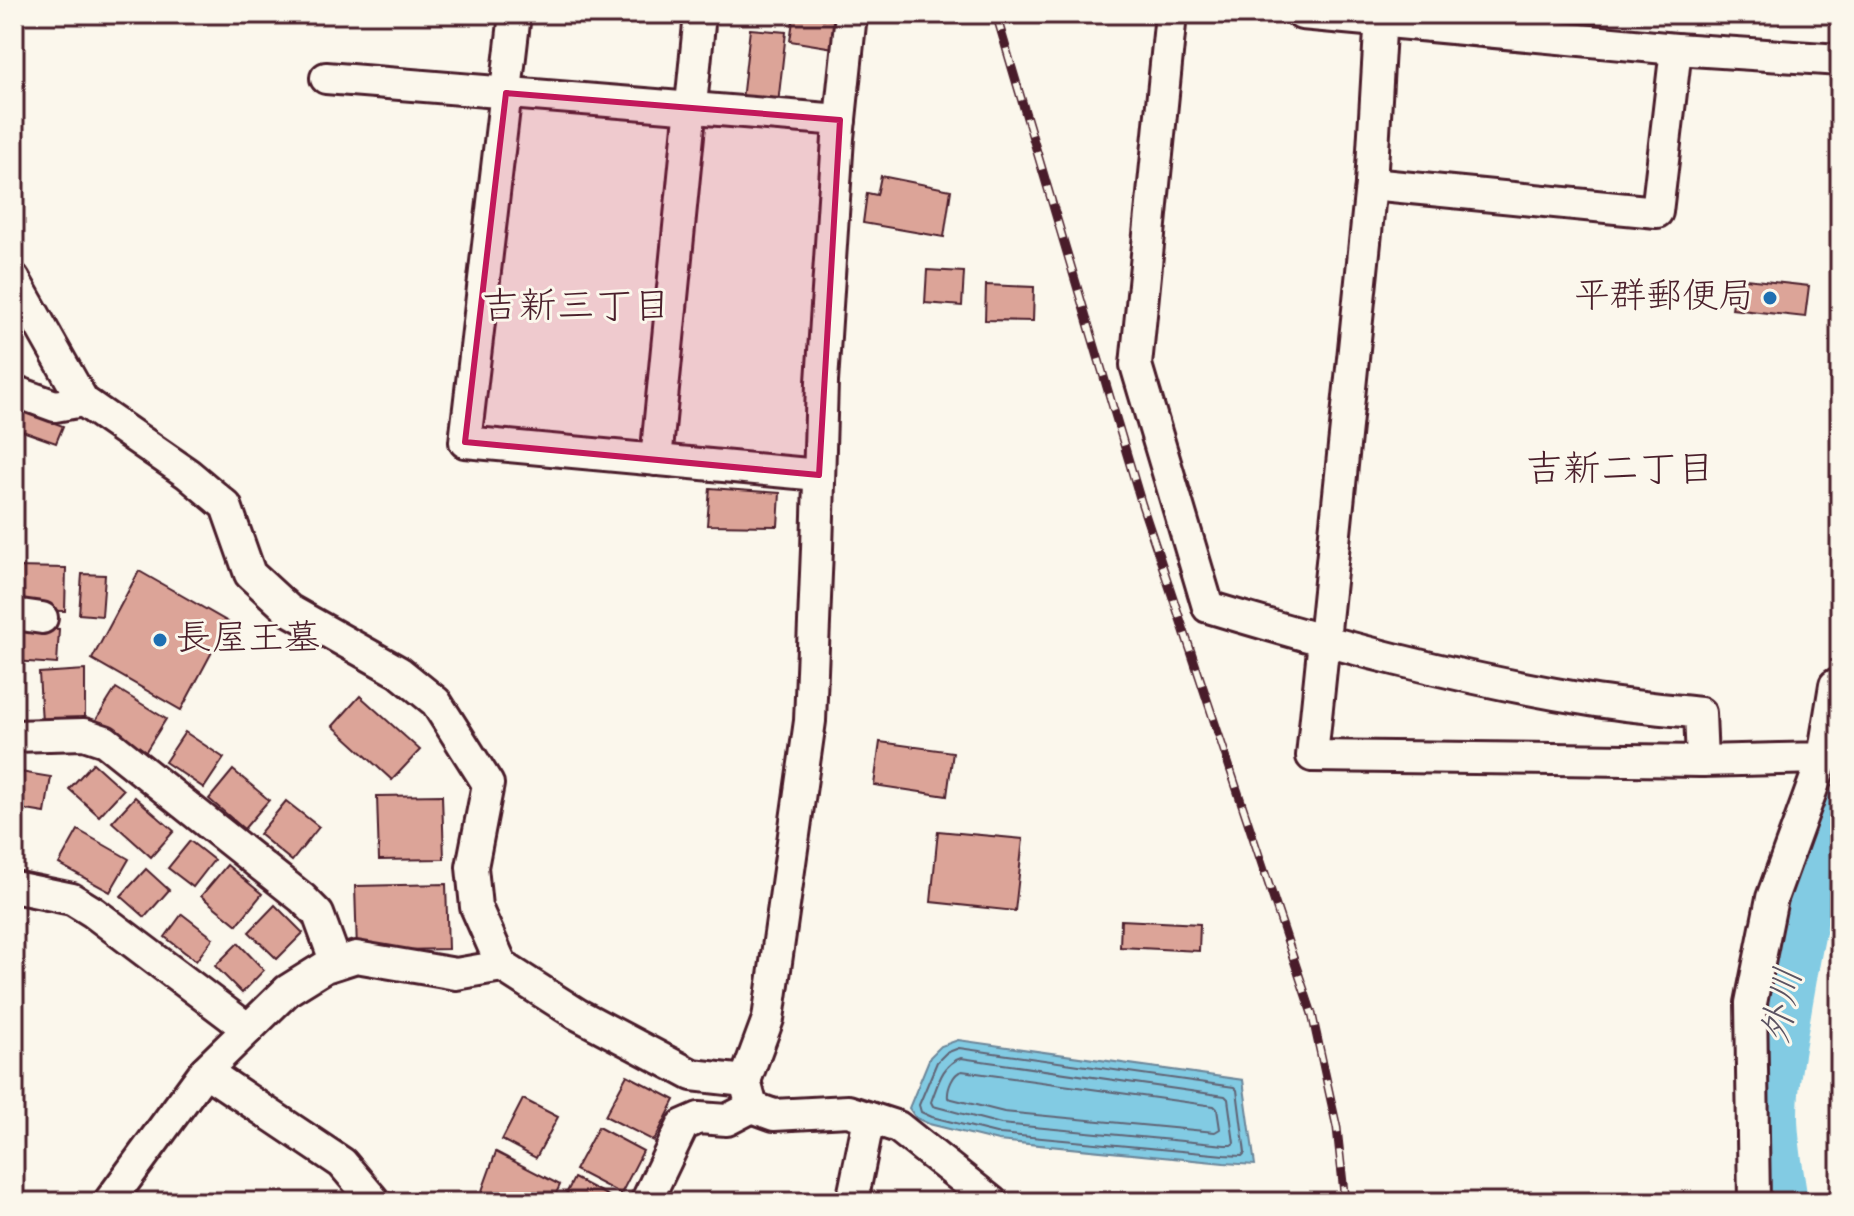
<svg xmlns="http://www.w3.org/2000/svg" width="1854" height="1216" viewBox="0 0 1854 1216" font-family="'Indie Flower','Klee One',sans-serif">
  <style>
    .water { fill: #82cbe3; stroke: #6c8699; stroke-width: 2 }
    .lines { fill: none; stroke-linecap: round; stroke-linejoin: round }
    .shore { stroke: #606475; stroke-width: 2 }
    .river { stroke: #82cbe3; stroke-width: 56 }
    .building { fill: #dca498; stroke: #4a1f2b; stroke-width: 2 }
    .street-casing { stroke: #4a1f2b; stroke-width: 36 }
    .street { stroke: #fbf7ec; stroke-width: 30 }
    .rail-casing { stroke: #4a1f2b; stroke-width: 9 }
    .rail { stroke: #fbf7ec; stroke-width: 6; stroke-dasharray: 18; stroke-linecap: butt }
    .marked { fill: #c2185b; fill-opacity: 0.2; stroke: #c2185b; stroke-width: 6; stroke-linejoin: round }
    .poi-dot { fill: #1f6fb2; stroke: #fbf7ec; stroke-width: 3 }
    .labels { text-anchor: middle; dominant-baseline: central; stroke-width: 6; stroke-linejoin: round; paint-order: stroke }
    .poi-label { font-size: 36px; fill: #4a1f2b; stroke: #fbf7ec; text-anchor: end }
    .neighbourhood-label { font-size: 38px; fill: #4a1f2b; stroke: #fbf7ec }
    .water-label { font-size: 38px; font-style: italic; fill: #5b5362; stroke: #fbf7ec }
  </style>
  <rect width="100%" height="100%" fill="#fbf7ec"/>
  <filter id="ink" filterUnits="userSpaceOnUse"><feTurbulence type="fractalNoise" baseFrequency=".0125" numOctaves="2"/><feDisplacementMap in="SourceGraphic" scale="16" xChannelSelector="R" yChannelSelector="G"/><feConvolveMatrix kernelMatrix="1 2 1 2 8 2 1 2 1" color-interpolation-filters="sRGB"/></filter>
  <g filter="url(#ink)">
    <!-- water -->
    <polygon class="water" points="958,1040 1243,1080 1255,1165 1224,1163 998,1141 929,1124 916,1118 909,1108 930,1057 941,1046"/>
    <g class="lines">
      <!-- shore -->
      <g class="shore">
        <polygon points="959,1048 1234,1087 1237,1090 1245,1153 1242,1156 1224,1155 1000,1134 932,1117 921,1112 919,1105 937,1062 946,1053"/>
        <path d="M 961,1058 L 1225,1096 L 1228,1099 L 1234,1143 L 1231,1145 L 1225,1145 L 1001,1124 L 933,1106 L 931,1102 C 938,1084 942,1064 961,1058 Z"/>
        <path d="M 962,1071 L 1214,1106 L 1217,1109 L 1220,1129 L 1215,1132 L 1004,1112 L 948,1098 C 947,1089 953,1073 962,1071 Z"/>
      </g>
      <!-- river -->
      <path class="river" d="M 1780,1202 C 1776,1174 1770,1144 1770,1116 C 1770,1077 1779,1038 1785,1000 C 1795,945 1806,862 1840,818"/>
    </g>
    <!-- building -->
    <g class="building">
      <polygon points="794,14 839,21 834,48 790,41"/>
      <polygon points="750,29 786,32 778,104 742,100"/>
      <polygon points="881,176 951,190 944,237 863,223 867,193 877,195"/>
      <polygon points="927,270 964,272 962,306 925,303"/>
      <polygon points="1736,278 1809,286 1805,317 1732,309"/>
      <polygon points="986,285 1034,287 1033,321 985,320"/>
      <polygon points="18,410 63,426 56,443 14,428 14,421"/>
      <polygon points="710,488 780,493 778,526 707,525"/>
      <polygon points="14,567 66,568 65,611 14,610"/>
      <polygon points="139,571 228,622 181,710 92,659"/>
      <polygon points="82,574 105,575 102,616 79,614"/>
      <polygon points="14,626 59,629 57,664 14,661"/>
      <polygon points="85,670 85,721 42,722 39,673"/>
      <polygon points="116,688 166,719 146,751 96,720"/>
      <polygon points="360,696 420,750 392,780 333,726"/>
      <polygon points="185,732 224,758 204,788 165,762"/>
      <polygon points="880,742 953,752 947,796 874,785"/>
      <polygon points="93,763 123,790 99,816 69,789"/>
      <polygon points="233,770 269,800 244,829 209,799"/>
      <polygon points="14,771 51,777 45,813 14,808"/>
      <polygon points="442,795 444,859 379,860 377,796"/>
      <polygon points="135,797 174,831 151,857 112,822"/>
      <polygon points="286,801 319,827 292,861 259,834"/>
      <polygon points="78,830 129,859 110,892 59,864"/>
      <polygon points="938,831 1023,839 1015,911 931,902"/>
      <polygon points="190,841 214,860 193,887 168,868"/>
      <polygon points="227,865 262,894 237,925 201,896"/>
      <polygon points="146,869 169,890 145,917 121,896"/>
      <polygon points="446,884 448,949 357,951 355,886"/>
      <polygon points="275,905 303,933 277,959 249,932"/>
      <polygon points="182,914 213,938 196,961 165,937"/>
      <polygon points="1121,920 1200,924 1199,951 1120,947"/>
      <polygon points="238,943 264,970 242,993 215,966"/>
      <polygon points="627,1075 675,1100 654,1141 605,1116"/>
      <polygon points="523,1099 558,1117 536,1158 502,1140"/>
      <polygon points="598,1127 643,1151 621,1194 575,1170"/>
      <polygon points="496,1152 560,1185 552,1202 478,1202"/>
      <polygon points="574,1178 620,1202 562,1202"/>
    </g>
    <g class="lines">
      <defs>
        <g id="street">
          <polyline points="515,14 465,442 819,475"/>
          <polyline points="851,14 838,138 822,382 817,549 810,721 768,1019 745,1081 752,1107 774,1115 848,1111 898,1127 992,1202"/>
          <path d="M 1171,14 L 1136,365 L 1208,607 C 1334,645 1460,679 1590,700 C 1626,706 1663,709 1700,713 L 1702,761"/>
          <polyline points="1302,14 1676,49 1840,60"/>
          <polyline points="1381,14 1371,184 1312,756 1702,761 1823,758 1835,685 1840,682"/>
          <polyline points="326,78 840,120"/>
          <polyline points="1371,184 1657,212 1676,49"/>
          <polyline points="14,279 83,401 188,474 226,506 250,574 289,610 399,672 436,702 488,784 472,867 476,907 502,966 577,1014 692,1075 745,1081"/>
          <polyline points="14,391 55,406 83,401"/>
          <polyline points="656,460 700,14"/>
          <polyline points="14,614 42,618"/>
          <polyline points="14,736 84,734 105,741 302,898 318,914 336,963"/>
          <polyline points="14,887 72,899 93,912 248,1029"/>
          <polyline points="205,1071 342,1163 375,1202"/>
          <polyline points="109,1202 205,1071 288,990 325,967 356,957 456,974 502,966"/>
          <polyline points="646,1202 683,1125 699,1118 727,1120 752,1107"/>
          <polyline points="852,1202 869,1118"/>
          <polyline points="1754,1202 1751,1003 1772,898 1823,758"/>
        </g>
      </defs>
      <!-- street casing -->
      <use href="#street" class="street-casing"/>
      <!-- street -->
      <use href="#street" class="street"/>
      <defs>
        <polyline id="rail" points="996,14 1142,505 1312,1014 1337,1128 1345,1202"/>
      </defs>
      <!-- rail casing -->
      <use href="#rail" class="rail-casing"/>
      <!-- rail -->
      <use href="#rail" class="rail"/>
    </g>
  </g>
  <!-- marked area -->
  <path class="marked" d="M 506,93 L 840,120 L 819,475 L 465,442 Z"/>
  <!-- markers -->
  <g class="poi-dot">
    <circle cx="1770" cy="298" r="8"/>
    <circle cx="160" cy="640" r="8"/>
  </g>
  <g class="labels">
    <!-- poi labels -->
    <g class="poi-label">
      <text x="1754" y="298">平群郵便局</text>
      <text x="176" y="640" text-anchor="start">長屋王墓</text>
    </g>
    <!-- neighbourhood labels -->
    <g class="neighbourhood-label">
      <text x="576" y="309">吉新三丁目</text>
      <text x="1620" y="472">吉新二丁目</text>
    </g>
    <!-- water labels -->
    <g class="water-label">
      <text transform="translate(1785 1006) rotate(-79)">外川</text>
    </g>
  </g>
  <!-- margin -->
  <rect width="1854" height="1216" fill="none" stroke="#fbf7ec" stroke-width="48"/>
  <rect x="24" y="24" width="1806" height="1168" fill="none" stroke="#4a1f2b" stroke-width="3" filter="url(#ink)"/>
</svg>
